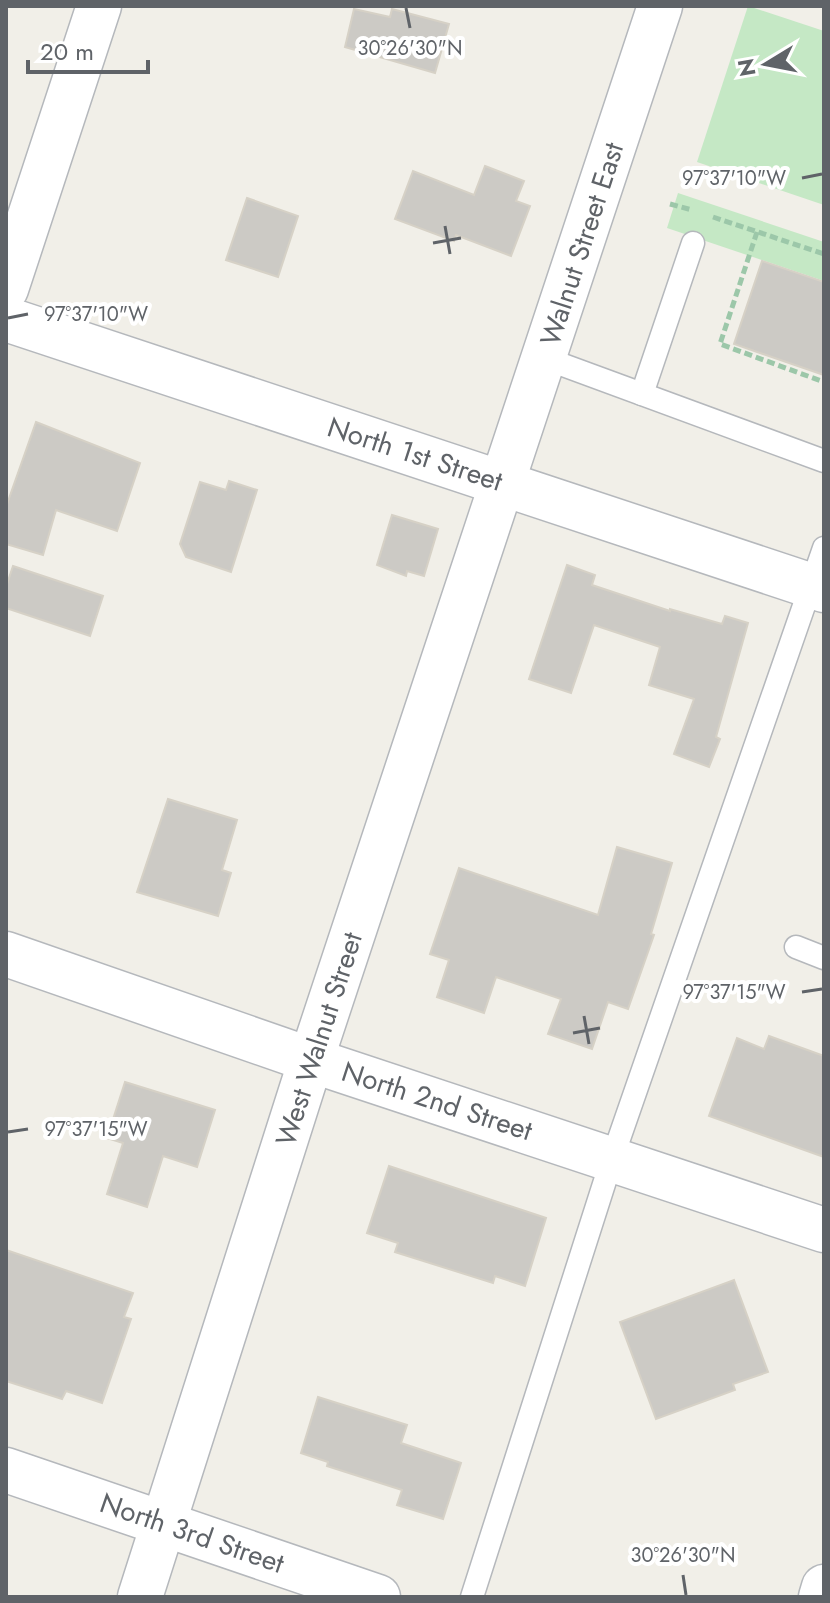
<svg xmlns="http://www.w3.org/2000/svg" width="830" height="1603" viewBox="0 0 830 1603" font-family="Jost,sans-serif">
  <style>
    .green { fill: #c5e8c5 }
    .building { fill: #cccac5; stroke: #d6d1c6; stroke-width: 2 }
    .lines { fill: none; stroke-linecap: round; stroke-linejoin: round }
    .lane-casing { stroke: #b5b8bc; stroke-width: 25 }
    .street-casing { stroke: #b5b8bc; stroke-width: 47 }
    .path { stroke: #9cc7a9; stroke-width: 5; stroke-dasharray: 8 4; stroke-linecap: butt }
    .lane { stroke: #fff; stroke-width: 22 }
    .street { stroke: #fff; stroke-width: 44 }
    .ticks { fill: none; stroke: #5f6368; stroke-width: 3 }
    .labels { text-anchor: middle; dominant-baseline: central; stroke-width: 8; stroke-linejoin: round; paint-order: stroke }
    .street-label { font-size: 28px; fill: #5f6368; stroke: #fff }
    .ticks-label { font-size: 20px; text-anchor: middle; fill: #5f6368; stroke: #fff; stroke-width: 8; stroke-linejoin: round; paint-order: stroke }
  </style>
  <rect width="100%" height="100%" fill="#f1efe8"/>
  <!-- green -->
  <g class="green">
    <polygon points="748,6 824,31 824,205 697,162"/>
    <polygon points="678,193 824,242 824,281 667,228"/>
  </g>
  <!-- building -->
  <g class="building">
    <polygon points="354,9 390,17 392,9 449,24 435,73 345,47"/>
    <polygon points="485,166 524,181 516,201 530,206 511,256 456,235 454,241 395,219 413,171 474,195"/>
    <polygon points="247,198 298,216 278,277 226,260"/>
    <polygon points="762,261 824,282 824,375 734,344"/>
    <polygon points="36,422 140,463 117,531 56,510 43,555 6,544 6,507"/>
    <polygon points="229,481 257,490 231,572 186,557 180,544 200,482 226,490"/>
    <polygon points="392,515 438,529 424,576 407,571 406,576 377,565"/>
    <polygon points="567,565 595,575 592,585 670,611 670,609 722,624 725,616 748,623 716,737 720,739 709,767 674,754 694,699 649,685 660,647 594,625 571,693 529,679"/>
    <polygon points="13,566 103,596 90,636 6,608 6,587"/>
    <polygon points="168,799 237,820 222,870 231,873 218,916 137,892"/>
    <polygon points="617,847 672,863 651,934 654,935 628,1009 608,1002 592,1049 548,1034 561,999 496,977 484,1013 437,997 449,960 430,954 459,868 598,915"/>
    <polygon points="769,1036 824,1056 824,1157 709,1116 737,1038 764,1049"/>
    <polygon points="125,1082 215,1110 197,1167 163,1156 147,1207 107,1194 123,1143 107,1138"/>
    <polygon points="389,1166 546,1218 525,1286 495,1276 493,1283 395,1252 398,1243 367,1233"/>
    <polygon points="6,1250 133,1293 124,1317 131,1319 102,1403 66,1391 62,1399 6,1381"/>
    <polygon points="734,1280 768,1372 733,1384 735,1390 656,1419 620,1322"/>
    <polygon points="318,1397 407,1425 401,1443 461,1463 443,1519 397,1505 402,1490 327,1466 328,1462 301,1453"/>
  </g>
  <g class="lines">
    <defs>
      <g id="lane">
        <polyline points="544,358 824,461"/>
        <polyline points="642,394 693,243"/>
        <polyline points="796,947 824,958"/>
        <polyline points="472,1597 612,1159 824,548"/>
      </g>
      <g id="street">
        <polyline points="6,289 99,6"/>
        <polyline points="6,319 824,590"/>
        <polyline points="6,954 311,1060 824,1230"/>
        <polyline points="6,1470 378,1597"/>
        <polyline points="140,1597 311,1060 660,6"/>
        <polyline points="821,1597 824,1587"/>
      </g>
    </defs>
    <!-- lane casing -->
    <use href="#lane" class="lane-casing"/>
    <!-- street casing -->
    <use href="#street" class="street-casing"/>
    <!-- path -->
    <g class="path">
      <polyline points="670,204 692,210"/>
      <polyline points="713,217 824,254"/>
      <polyline points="757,232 720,344 824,382"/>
    </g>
    <!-- lane -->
    <use href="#lane" class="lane"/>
    <!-- street -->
    <use href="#street" class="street"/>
  </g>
  <!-- ticks -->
  <path class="ticks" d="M 406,8 L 410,28M 802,178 L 822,174M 445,226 L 450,254M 433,243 L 461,238M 8,318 L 28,314M 802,992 L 822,989M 584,1016 L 589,1044M 573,1033 L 600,1028M 8,1132 L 28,1129M 683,1575 L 686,1595"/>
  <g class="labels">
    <!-- street labels -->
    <g class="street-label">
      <text transform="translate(582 244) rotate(-72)">Walnut Street East</text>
      <text transform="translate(415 454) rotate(18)">North 1st Street</text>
      <text transform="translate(319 1039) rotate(-72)">West Walnut Street</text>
      <text transform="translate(437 1101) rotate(18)">North 2nd Street</text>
      <text transform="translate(192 1533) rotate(19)">North 3rd Street</text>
    </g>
  </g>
  <g class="ticks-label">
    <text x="410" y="55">30°26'30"N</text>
    <text x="734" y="185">97°37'10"W</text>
    <text x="96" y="321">97°37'10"W</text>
    <text x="734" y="999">97°37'15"W</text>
    <text x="96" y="1136">97°37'15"W</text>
    <text x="683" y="1562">30°26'30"N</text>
  </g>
  <!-- border -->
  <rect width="830" height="1603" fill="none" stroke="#5f6368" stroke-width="16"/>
  <!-- north arrow -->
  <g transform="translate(766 64) rotate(260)" stroke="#ffffff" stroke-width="6" paint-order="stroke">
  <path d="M0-6L14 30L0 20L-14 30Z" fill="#5f6368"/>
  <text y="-12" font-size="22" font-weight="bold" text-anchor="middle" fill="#5f6368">N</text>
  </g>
  <!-- scale -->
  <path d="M28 60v12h120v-12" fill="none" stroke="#5f6368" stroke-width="4"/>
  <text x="40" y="60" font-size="24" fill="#5f6368" stroke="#ffffff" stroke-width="6" paint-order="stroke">20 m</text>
</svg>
